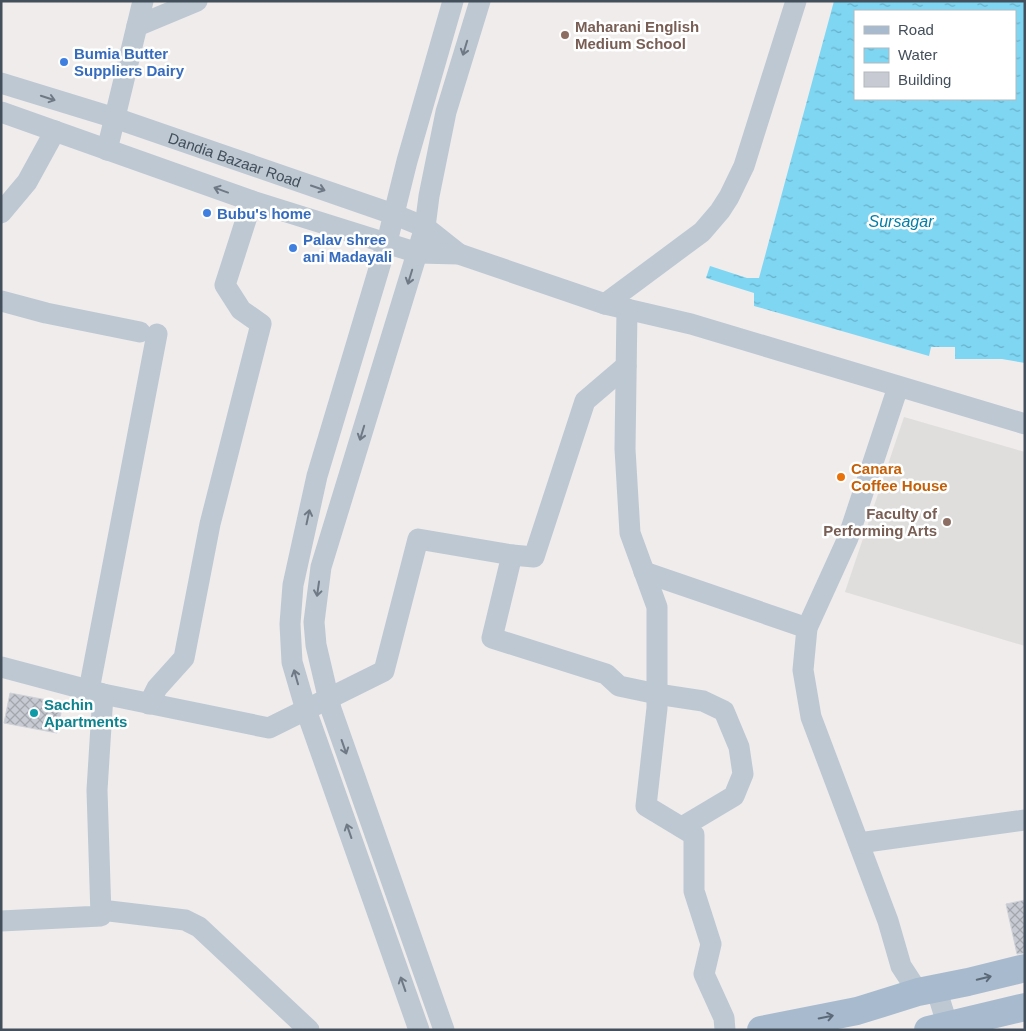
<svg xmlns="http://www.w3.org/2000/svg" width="1026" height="1031" viewBox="0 0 1026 1031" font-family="Helvetica,sans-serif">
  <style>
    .education { fill: #e0dddd }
    .water { fill: url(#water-ripples); fill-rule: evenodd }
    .building { fill: url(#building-cross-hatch); stroke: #cfd1d8 }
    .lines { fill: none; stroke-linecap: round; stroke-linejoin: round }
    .minor { stroke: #bdc8d3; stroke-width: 21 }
    .major { stroke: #a8bace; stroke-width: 28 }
    .oneway { stroke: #6e7985 }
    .oneway2 { stroke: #5c6a78 }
    .education-dot { fill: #8d6e63; stroke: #fff; stroke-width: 2 }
    .shop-dot { fill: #3f7fe0; stroke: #fff; stroke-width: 2 }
    .food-dot { fill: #e8710a; stroke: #fff; stroke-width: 2 }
    .culture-dot { fill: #0f9aa8; stroke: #fff; stroke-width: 2 }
    .labels { text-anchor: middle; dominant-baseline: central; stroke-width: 5; stroke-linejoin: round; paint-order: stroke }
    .education-label { font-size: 15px; font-weight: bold; fill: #785e54; stroke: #fff; text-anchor: start }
    .shop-label { font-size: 15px; font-weight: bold; fill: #366cbe; stroke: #fff; text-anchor: start }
    .street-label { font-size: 15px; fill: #434f5b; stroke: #fff }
    .food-label { font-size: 15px; font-weight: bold; fill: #c56008; stroke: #fff; text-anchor: start }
    .culture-label { font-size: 15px; font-weight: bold; fill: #0d838f; stroke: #fff; text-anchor: start }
    .water-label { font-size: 16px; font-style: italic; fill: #017fa8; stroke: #fff }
  </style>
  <defs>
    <pattern id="water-ripples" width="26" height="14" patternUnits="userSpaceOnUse" patternTransform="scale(1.25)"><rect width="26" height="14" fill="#7ed6f3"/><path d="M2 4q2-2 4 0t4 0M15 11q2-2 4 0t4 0" fill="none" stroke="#69b0c8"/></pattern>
    <pattern id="building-cross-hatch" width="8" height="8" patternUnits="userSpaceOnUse" patternTransform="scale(1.25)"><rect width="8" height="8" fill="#c7cad2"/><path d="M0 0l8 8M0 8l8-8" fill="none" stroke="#a3a6ad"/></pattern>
  </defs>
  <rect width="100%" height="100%" fill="#efeceb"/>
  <!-- education -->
  <polygon class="education" points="904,417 1025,452 1025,646 845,592"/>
  <!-- water -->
  <path class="water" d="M 834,1 L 1025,1 L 1025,363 L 1002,359 L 955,359 L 955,347 L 931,347 L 929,356 L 754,306 L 754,293 L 706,278 L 710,266 L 747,278 L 759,278 ZM 855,11 L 1015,11 L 1015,99 L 855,99 Z"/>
  <!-- building -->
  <g class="building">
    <polygon points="10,693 63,703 57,733 4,723"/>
    <polygon points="1025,900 1025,953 1017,954 1006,904"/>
  </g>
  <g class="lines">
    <!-- minor -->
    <g class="minor">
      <polyline points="137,26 197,1"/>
      <path id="s1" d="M 1,83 L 115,118 L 393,214 L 425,227 L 459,254"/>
      <polyline points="1,112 252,201 418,253 459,254 605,304 691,324 1025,424"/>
      <polyline points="107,150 143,1"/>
      <polyline points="1,213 27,182 55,131"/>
      <polyline points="1,301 46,313 140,332"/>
      <polyline points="605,304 702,232 720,211 729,197 744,166 796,1"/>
      <polyline points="627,309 625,449 630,533 657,607 657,708 646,806 694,835 694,891 711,944 704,974 724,1018 725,1030"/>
      <polyline points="898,387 848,538 807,628 803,670 811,717 888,921 901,966 918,992"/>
      <polyline points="512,555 492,638 606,674 619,686 657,694 703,701 724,711 739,747 743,774 734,796 682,827"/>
      <polyline points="644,572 807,628"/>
      <polyline points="1,667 103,694 269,728 384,671 418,539 512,555 534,557 585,401 626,366"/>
      <polyline points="89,690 157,334"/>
      <polyline points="149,704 157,688 184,658 210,524 261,324 241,310 225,285 252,201"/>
      <polyline points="859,843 1025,820"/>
      <polyline points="101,910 185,920 199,927 309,1030"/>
      <polyline points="1,921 101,916 97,790 103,694"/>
      <polyline points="936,988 949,1030"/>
      <polyline points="419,1030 306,710 292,662 290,624 293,585 317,476 387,242 407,161 453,1"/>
      <polyline points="444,1030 331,709 316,645 314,622 321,567 425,227 429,196 446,112 480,1"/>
    </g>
    <!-- major -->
    <g class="major">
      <polyline points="761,1030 857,1011 918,992 968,982 1025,968"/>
      <polyline points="928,1030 1025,1007"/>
    </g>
  </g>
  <!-- one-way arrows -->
  <defs><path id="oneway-shaft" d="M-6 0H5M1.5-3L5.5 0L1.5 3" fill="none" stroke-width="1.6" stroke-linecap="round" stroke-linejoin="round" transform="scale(1.25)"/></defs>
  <g class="oneway">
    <use href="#oneway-shaft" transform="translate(465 48) rotate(107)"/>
    <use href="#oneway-shaft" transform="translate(48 98) rotate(18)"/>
    <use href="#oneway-shaft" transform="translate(318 188) rotate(19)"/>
    <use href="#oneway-shaft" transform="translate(221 190) rotate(-160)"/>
    <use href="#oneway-shaft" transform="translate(410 277) rotate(107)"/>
    <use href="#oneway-shaft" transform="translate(362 433) rotate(107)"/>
    <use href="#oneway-shaft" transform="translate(308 517) rotate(-78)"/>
    <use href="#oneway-shaft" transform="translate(318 589) rotate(98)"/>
    <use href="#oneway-shaft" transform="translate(296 677) rotate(-106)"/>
    <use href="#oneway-shaft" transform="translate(344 747) rotate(71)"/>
    <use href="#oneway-shaft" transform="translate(349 831) rotate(-109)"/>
    <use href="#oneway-shaft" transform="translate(403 984) rotate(-109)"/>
  </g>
  <g class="oneway2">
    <use href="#oneway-shaft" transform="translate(984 978) rotate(-14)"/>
    <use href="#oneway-shaft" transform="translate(826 1017) rotate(-11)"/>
  </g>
  <!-- markers -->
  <g class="education-dot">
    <circle cx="565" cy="35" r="5"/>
    <circle cx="947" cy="522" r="5"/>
  </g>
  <g class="shop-dot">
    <circle cx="64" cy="62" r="5"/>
    <circle cx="207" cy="213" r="5"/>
    <circle cx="293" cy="248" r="5"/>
  </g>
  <circle class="food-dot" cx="841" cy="477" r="5"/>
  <circle class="culture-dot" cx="34" cy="713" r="5"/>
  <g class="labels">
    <!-- education labels -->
    <g class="education-label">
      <text x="575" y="26">Maharani English<tspan x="575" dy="17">Medium School</tspan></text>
      <text x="937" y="513" text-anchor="end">Faculty of<tspan x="937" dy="17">Performing Arts</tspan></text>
    </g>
    <!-- shop labels -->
    <g class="shop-label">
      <text x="74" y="53">Bumia Butter<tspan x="74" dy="17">Suppliers Dairy</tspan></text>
      <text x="217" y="213">Bubu's home</text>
      <text x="303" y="239">Palav shree<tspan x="303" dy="17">ani Madayali</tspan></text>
    </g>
    <!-- street labels -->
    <g class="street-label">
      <text stroke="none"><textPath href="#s1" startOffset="246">Dandia Bazaar Road</textPath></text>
    </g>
    <!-- food labels -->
    <g class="food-label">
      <text x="851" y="468">Canara<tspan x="851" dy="17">Coffee House</tspan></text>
    </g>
    <!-- culture labels -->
    <g class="culture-label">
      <text x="44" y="704">Sachin<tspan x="44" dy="17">Apartments</tspan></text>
    </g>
    <!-- water labels -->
    <g class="water-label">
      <text x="901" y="221">Sursagar</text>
    </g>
  </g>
  <!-- border -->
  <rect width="1026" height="1031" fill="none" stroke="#434f5b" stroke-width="5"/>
  <!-- legend -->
  <rect x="854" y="10" width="162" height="90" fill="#ffffff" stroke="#b4b9bd"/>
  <rect x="864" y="26" width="25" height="8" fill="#a8bace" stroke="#b4b9bd"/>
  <text x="898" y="35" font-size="15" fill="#434f5b">Road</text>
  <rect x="864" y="48" width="25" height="15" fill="url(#water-ripples)" stroke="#b4b9bd"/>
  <text x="898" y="60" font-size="15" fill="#434f5b">Water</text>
  <rect x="864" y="72" width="25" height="15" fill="#c7cad2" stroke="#b4b9bd"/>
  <text x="898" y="85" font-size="15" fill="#434f5b">Building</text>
</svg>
